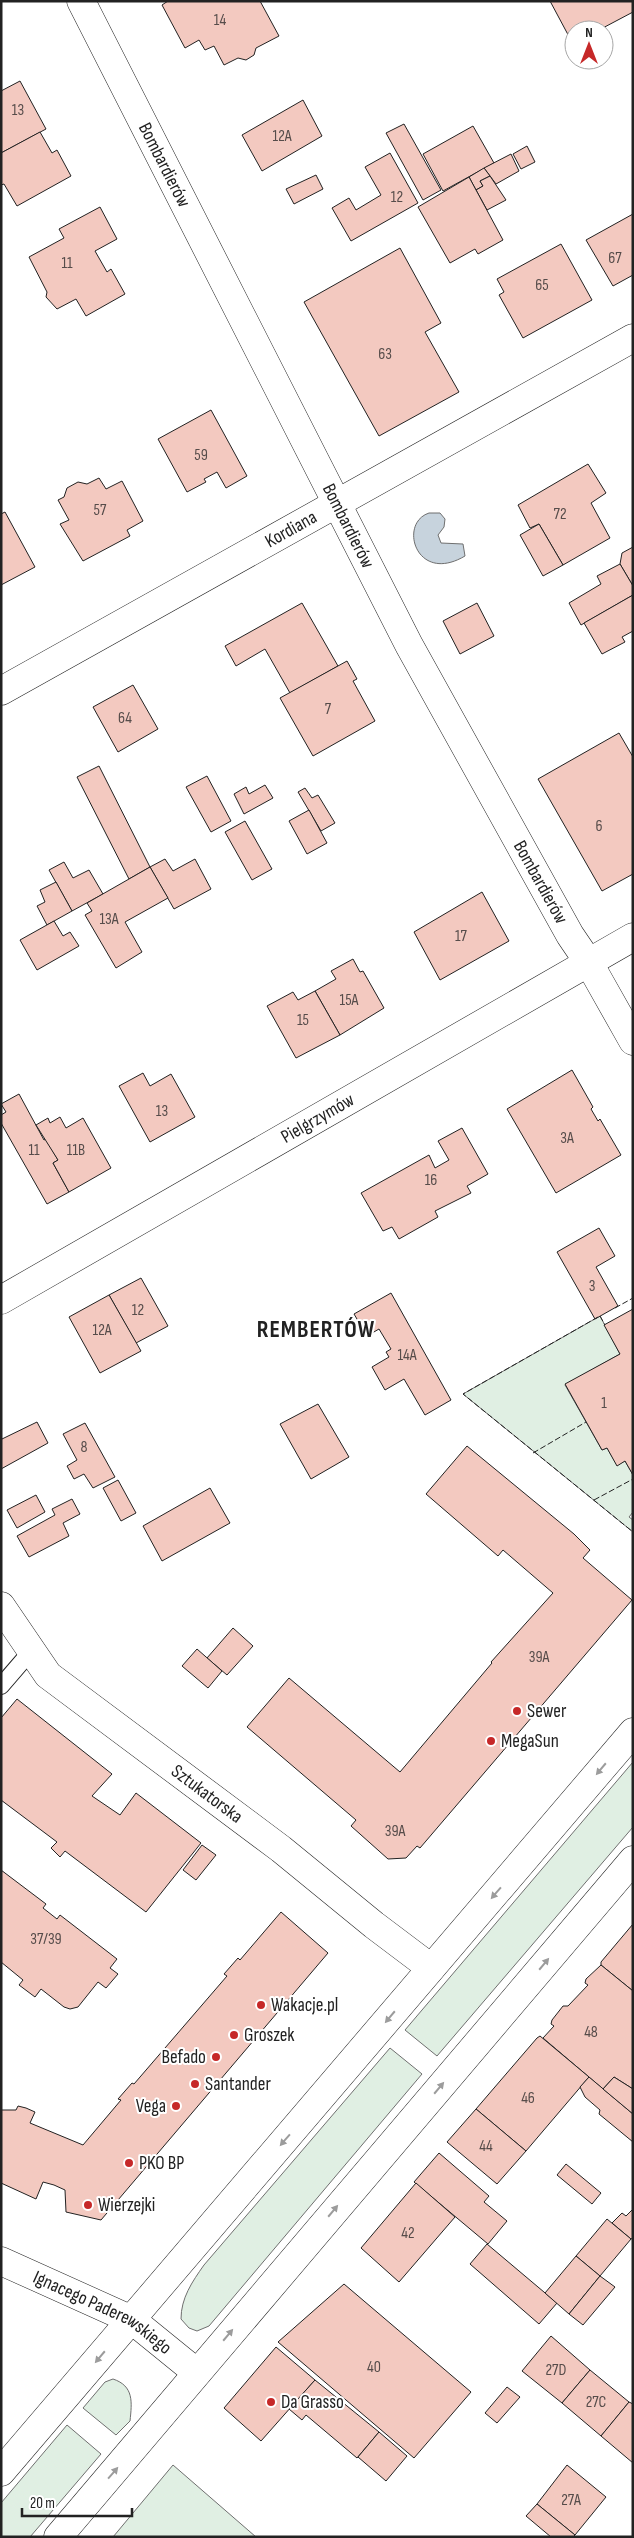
<svg xmlns="http://www.w3.org/2000/svg" width="634" height="2538" viewBox="0 0 634 2538" font-family="'Sofia Sans Condensed',sans-serif">
  <style>
    .green { fill: #e0efe3; stroke: #6f6f6f }
    .water { fill: #c7d3dd; stroke: #6f6f6f }
    .building { fill: #f3c9c0; stroke: #222 }
    .lines { fill: none; stroke-linecap: round; stroke-linejoin: round }
    .service-casing { stroke: #222; stroke-width: 18 }
    .minor-casing { stroke: #222; stroke-width: 29 }
    .tertiary-casing { stroke: #222; stroke-width: 29 }
    .service { stroke: #fff; stroke-width: 16 }
    .minor { stroke: #fff; stroke-width: 28 }
    .tertiary { stroke: #fff; stroke-width: 28 }
    .fence { stroke: #222; stroke-width: 1; stroke-dasharray: 6 2.5; stroke-linecap: butt }
    .oneway { fill: #9c9c9c }
    .poi-dot { fill: #c62828; stroke: #fff; stroke-width: 2 }
    .labels { text-anchor: middle; dominant-baseline: central; stroke-width: 4; stroke-linejoin: round; paint-order: stroke }
    .number-label { font-size: 16px; fill: #564c4a }
    .street-label { font-size: 19px; fill: #222; stroke: #fff }
    .poi-label { font-size: 19px; fill: #222; stroke: #fff; text-anchor: start }
    .district-label { font-size: 24px; font-weight: bold; letter-spacing: 1px; fill: #222; stroke: #fff }
  </style>
  <rect width="100%" height="100%" fill="#fff"/>
  <!-- green -->
  <g class="green">
    <polygon points="600,1316 620,1354 565,1385 602,1450 607,1448 617,1465 625,1461 633,1475 633,1512 629,1517 633,1520 633,1532 463,1394"/>
    <polygon points="633,1762 633,1827 437,2056 405,2030"/>
    <path d="M 390,2048 L 422,2074 L 209,2326 L 197,2331 L 189,2328 L 181,2319 C 181,2298 192,2282 204,2265 Z"/>
    <path d="M 113,2379 C 134,2386 132,2402 130,2421 L 116,2435 L 83,2408 L 105,2382 Z"/>
    <polygon points="67,2425 101,2454 30,2537 1,2537 1,2503"/>
    <polygon points="173,2465 256,2537 113,2537"/>
  </g>
  <!-- water -->
  <path class="water" d="M 429,513 L 440,513 L 445,519 L 444,527 L 438,535 L 441,543 L 463,544 L 465,556 C 416,585 398,523 429,513 Z"/>
  <!-- building -->
  <g class="building">
    <polygon points="168,1 260,1 279,36 256,48 254,55 246,60 238,58 224,65 214,46 205,50 199,40 185,48 162,5"/>
    <polygon points="550,1 633,1 633,12 599,30 574,30 573,44"/>
    <polygon points="20,81 46,129 1,153 1,91"/>
    <polygon points="303,100 322,136 262,171 242,135"/>
    <polygon points="404,124 441,190 423,200 386,133"/>
    <polygon points="473,126 494,163 443,191 423,154"/>
    <polygon points="40,132 52,153 57,150 71,176 17,206 4,184 1,185 1,153"/>
    <polygon points="527,146 535,162 521,169 513,154"/>
    <polygon points="390,153 418,203 351,241 332,208 349,198 356,210 381,195 365,167"/>
    <polygon points="511,154 519,171 496,184 484,168"/>
    <polygon points="484,168 490,176 480,181 483,186 476,190 469,177"/>
    <polygon points="316,175 323,189 294,204 286,189"/>
    <polygon points="490,176 506,200 487,210 476,190 483,186 480,181"/>
    <polygon points="469,177 503,240 478,254 475,249 450,263 418,207"/>
    <polygon points="100,207 117,239 95,251 107,272 111,269 125,294 86,316 76,299 57,309 46,297 47,292 29,257 64,238 59,229"/>
    <polygon points="633,214 633,275 613,286 586,240"/>
    <polygon points="561,244 592,300 523,338 499,295 504,292 497,279"/>
    <polygon points="400,248 441,323 425,332 459,392 379,436 304,302"/>
    <polygon points="211,410 247,476 226,488 217,472 204,479 206,482 187,492 158,439"/>
    <polygon points="588,464 606,493 591,503 610,538 563,565 539,524 530,528 518,505"/>
    <polygon points="99,478 106,489 122,481 143,521 127,530 130,536 83,561 60,524 69,520 58,500 64,497 67,488 78,482 87,484"/>
    <polygon points="5,512 35,567 1,585 1,514"/>
    <polygon points="539,524 563,565 543,576 520,535"/>
    <polygon points="633,547 633,586 620,564 622,553"/>
    <polygon points="620,564 633,586 633,595 581,625 569,603 601,584 597,576"/>
    <polygon points="633,595 633,631 622,637 625,642 602,654 584,623"/>
    <polygon points="302,603 338,666 290,693 265,649 236,666 225,646"/>
    <polygon points="477,603 494,636 460,654 443,621"/>
    <polygon points="347,661 357,679 353,681 375,721 313,756 280,698"/>
    <polygon points="133,685 158,729 118,752 93,707"/>
    <polygon points="619,733 633,757 633,874 602,891 538,779"/>
    <polygon points="99,766 150,867 129,879 77,777"/>
    <polygon points="207,776 231,821 211,832 186,787"/>
    <polygon points="265,785 273,798 244,814 234,794 246,787 249,794"/>
    <polygon points="305,788 312,798 318,795 335,823 321,831 298,792"/>
    <polygon points="309,810 327,843 307,854 289,821"/>
    <polygon points="245,821 272,869 252,880 225,832"/>
    <polygon points="165,859 173,871 195,859 211,889 174,909 150,867"/>
    <polygon points="64,862 73,878 89,870 103,894 72,911 49,870"/>
    <polygon points="150,867 168,898 125,922 142,952 116,968 85,915 92,911 87,903"/>
    <polygon points="56,882 72,911 47,925 37,906 45,902 40,890"/>
    <polygon points="482,892 509,941 440,980 414,932"/>
    <polygon points="54,921 63,936 70,932 79,946 37,970 20,940"/>
    <polygon points="353,959 360,972 363,971 384,1008 340,1035 315,991 336,979 331,971"/>
    <polygon points="315,991 340,1035 296,1058 267,1006 293,992 298,1000"/>
    <polygon points="572,1070 593,1107 591,1109 598,1121 600,1119 621,1155 556,1193 507,1109"/>
    <polygon points="143,1073 150,1086 171,1074 195,1117 150,1142 119,1086"/>
    <polygon points="19,1094 44,1140 46,1139 58,1160 53,1163 69,1192 47,1204 1,1123 1,1115 6,1112 1,1104"/>
    <polygon points="60,1117 66,1128 83,1118 111,1168 69,1192 53,1163 58,1160 36,1125 48,1118 50,1123"/>
    <polygon points="462,1128 488,1174 467,1186 471,1193 435,1211 438,1217 399,1239 392,1227 383,1231 361,1193 429,1155 435,1168 449,1160 438,1141"/>
    <polygon points="599,1228 615,1256 596,1267 618,1306 595,1319 557,1252"/>
    <polygon points="141,1278 168,1326 136,1343 109,1295"/>
    <polygon points="391,1293 451,1400 425,1415 404,1379 385,1390 372,1367 389,1357 386,1352 391,1349 379,1329 367,1336 354,1314"/>
    <polygon points="109,1295 141,1351 100,1373 69,1317"/>
    <polygon points="633,1309 633,1475 625,1461 617,1466 607,1448 602,1450 565,1384 620,1354 604,1325"/>
    <polygon points="318,1404 349,1457 311,1479 280,1424"/>
    <polygon points="37,1422 48,1443 1,1469 1,1437 2,1439"/>
    <polygon points="85,1423 115,1477 93,1488 84,1474 74,1479 67,1466 77,1460 63,1434"/>
    <polygon points="467,1446 574,1534 590,1550 583,1558 632,1600 420,1848 417,1846 406,1858 388,1859 351,1826 356,1820 247,1727 289,1678 400,1772 492,1663 491,1662 553,1593 503,1550 498,1556 426,1494"/>
    <polygon points="118,1480 136,1513 121,1521 103,1488"/>
    <polygon points="210,1488 230,1523 162,1561 143,1526"/>
    <polygon points="36,1495 45,1512 17,1528 7,1510"/>
    <polygon points="72,1499 80,1514 63,1523 69,1536 29,1557 17,1536 55,1515 52,1509"/>
    <polygon points="233,1628 253,1646 227,1675 207,1658"/>
    <polygon points="197,1649 222,1671 208,1688 182,1666"/>
    <polygon points="17,1699 112,1774 92,1796 120,1815 136,1793 201,1843 146,1912 65,1851 60,1857 51,1848 57,1842 1,1800 1,1718"/>
    <polygon points="202,1845 216,1855 196,1880 183,1870"/>
    <polygon points="1,1870 46,1904 43,1908 57,1919 60,1915 117,1959 110,1968 118,1974 106,1988 98,1982 78,2007 70,2009 64,2007 41,1989 35,1997 19,1985 23,1980 1,1962"/>
    <polygon points="281,1912 328,1953 101,2220 66,2212 65,2190 54,2185 43,2182 36,2199 1,2183 1,2110 16,2110 18,2106 26,2108 35,2112 30,2123 83,2145 121,2100 118,2099 132,2083 134,2084 227,1976 224,1974 238,1958 240,1960"/>
    <polygon points="633,1924 633,1991 601,1965 601,1962"/>
    <polygon points="601,1965 633,1991 633,2089 614,2077 603,2089 543,2038 554,2026 551,2024 552,2020 563,2006 568,2006 588,1985 585,1983 586,1979"/>
    <polygon points="540,2036 589,2077 526,2151 476,2109 537,2038"/>
    <polygon points="589,2077 633,2114 633,2142 599,2114 600,2110 585,2097 580,2087"/>
    <polygon points="614,2077 633,2089 633,2114 603,2089"/>
    <polygon points="476,2109 526,2151 497,2184 447,2142"/>
    <polygon points="439,2153 489,2196 484,2202 507,2221 488,2244 414,2182"/>
    <polygon points="566,2164 601,2193 592,2204 557,2175"/>
    <polygon points="416,2183 455,2217 399,2282 361,2248"/>
    <polygon points="633,2209 633,2238 631,2239 612,2223 622,2213 626,2216"/>
    <polygon points="607,2219 631,2239 600,2276 576,2256"/>
    <polygon points="487,2244 557,2303 539,2324 470,2264"/>
    <polygon points="576,2256 600,2276 569,2314 545,2293"/>
    <polygon points="600,2276 615,2287 583,2325 569,2314"/>
    <polygon points="344,2284 471,2392 414,2458 278,2342"/>
    <polygon points="551,2336 590,2370 562,2403 522,2371"/>
    <polygon points="276,2347 315,2380 261,2441 224,2408"/>
    <polygon points="590,2370 629,2402 601,2436 562,2403"/>
    <polygon points="315,2380 379,2432 357,2458 306,2415 302,2420 289,2409"/>
    <polygon points="507,2387 520,2397 497,2423 485,2413"/>
    <polygon points="629,2402 633,2404 633,2463 601,2436"/>
    <polygon points="379,2432 407,2456 386,2481 358,2457"/>
    <polygon points="567,2465 606,2497 575,2535 537,2504"/>
    <polygon points="537,2504 575,2535 573,2537 551,2537 526,2516"/>
  </g>
  <g class="lines">
    <defs>
      <polyline id="service" points="1,1686 32,1650"/>
      <g id="minor">
        <path id="s1" d="M 81,1 L 409,645 L 570,935 L 589,963 L 633,1041"/>
        <path id="s2" d="M 1,691 L 633,338"/>
        <path id="s3" d="M 1,1300 L 633,937"/>
        <path id="s4" d="M 1,1606 L 48,1675 L 281,1849 L 374,1925 L 431,1968"/>
      </g>
      <g id="tertiary">
        <path id="s5" d="M 1,2261 L 132,2320 L 196,2372"/>
        <polyline points="1,2472 633,1732"/>
        <polyline points="58,2537 633,1860"/>
      </g>
    </defs>
    <!-- service casing -->
    <use href="#service" class="service-casing"/>
    <!-- minor casing -->
    <use href="#minor" class="minor-casing"/>
    <!-- tertiary casing -->
    <use href="#tertiary" class="tertiary-casing"/>
    <!-- service -->
    <use href="#service" class="service"/>
    <!-- minor -->
    <use href="#minor" class="minor"/>
    <!-- tertiary -->
    <use href="#tertiary" class="tertiary"/>
    <!-- fence -->
    <g class="fence">
      <polyline points="615,1308 633,1298"/>
      <polyline points="600,1316 605,1325"/>
      <polyline points="598,1317 463,1394 633,1532"/>
      <polyline points="533,1453 586,1422"/>
      <polyline points="594,1500 633,1479"/>
    </g>
  </g>
  <!-- one-way arrows -->
  <defs><path id="oneway-solid" d="M-6-.8H1V-3.2L6.5 0L1 3.2V.8H-6Z" transform="scale(1.25)"/></defs>
  <g class="oneway">
    <use href="#oneway-solid" transform="translate(601 1769) rotate(130)"/>
    <use href="#oneway-solid" transform="translate(496 1893) rotate(131)"/>
    <use href="#oneway-solid" transform="translate(544 1964) rotate(-50)"/>
    <use href="#oneway-solid" transform="translate(390 2017) rotate(130)"/>
    <use href="#oneway-solid" transform="translate(439 2088) rotate(-50)"/>
    <use href="#oneway-solid" transform="translate(285 2140) rotate(131)"/>
    <use href="#oneway-solid" transform="translate(333 2211) rotate(-50)"/>
    <use href="#oneway-solid" transform="translate(228 2335) rotate(-50)"/>
    <use href="#oneway-solid" transform="translate(100 2357) rotate(130)"/>
    <use href="#oneway-solid" transform="translate(113 2473) rotate(-49)"/>
  </g>
  <!-- markers -->
  <g class="poi-dot">
    <circle cx="517" cy="1711" r="5"/>
    <circle cx="491" cy="1741" r="5"/>
    <circle cx="261" cy="2005" r="5"/>
    <circle cx="234" cy="2035" r="5"/>
    <circle cx="216" cy="2057" r="5"/>
    <circle cx="195" cy="2084" r="5"/>
    <circle cx="176" cy="2106" r="5"/>
    <circle cx="129" cy="2163" r="5"/>
    <circle cx="88" cy="2205" r="5"/>
    <circle cx="271" cy="2402" r="5"/>
  </g>
  <g class="labels">
    <!-- number labels -->
    <g class="number-label">
      <text x="220" y="20">14</text>
      <text x="18" y="110">13</text>
      <text x="282" y="136">12A</text>
      <text x="397" y="197">12</text>
      <text x="615" y="258">67</text>
      <text x="67" y="263">11</text>
      <text x="542" y="285">65</text>
      <text x="385" y="354">63</text>
      <text x="201" y="455">59</text>
      <text x="100" y="510">57</text>
      <text x="560" y="514">72</text>
      <text x="328" y="709">7</text>
      <text x="125" y="718">64</text>
      <text x="599" y="826">6</text>
      <text x="109" y="919">13A</text>
      <text x="461" y="936">17</text>
      <text x="349" y="1000">15A</text>
      <text x="303" y="1020">15</text>
      <text x="162" y="1111">13</text>
      <text x="567" y="1138">3A</text>
      <text x="34" y="1150">11</text>
      <text x="76" y="1150">11B</text>
      <text x="431" y="1180">16</text>
      <text x="592" y="1286">3</text>
      <text x="138" y="1310">12</text>
      <text x="102" y="1330">12A</text>
      <text x="407" y="1355">14A</text>
      <text x="604" y="1403">1</text>
      <text x="84" y="1447">8</text>
      <text x="539" y="1657">39A</text>
      <text x="395" y="1831">39A</text>
      <text x="46" y="1939">37/39</text>
      <text x="591" y="2032">48</text>
      <text x="528" y="2098">46</text>
      <text x="486" y="2146">44</text>
      <text x="408" y="2233">42</text>
      <text x="374" y="2367">40</text>
      <text x="556" y="2370">27D</text>
      <text x="596" y="2402">27C</text>
      <text x="571" y="2500">27A</text>
    </g>
    <!-- street labels -->
    <g class="street-label">
      <text stroke="none"><textPath href="#s1" startOffset="184">Bombardierów</textPath></text>
      <text stroke="none"><textPath href="#s1" startOffset="589">Bombardierów</textPath></text>
      <text stroke="none"><textPath href="#s2" startOffset="332">Kordiana</textPath></text>
      <text stroke="none"><textPath href="#s1" startOffset="994">Bombardierów</textPath></text>
      <text stroke="none"><textPath href="#s3" startOffset="365">Pielgrzymów</textPath></text>
      <text stroke="none"><textPath href="#s4" startOffset="282">Sztukatorska</textPath></text>
      <text stroke="none"><textPath href="#s5" startOffset="114">Ignacego Paderewskiego</textPath></text>
    </g>
    <!-- poi labels -->
    <g class="poi-label">
      <text x="527" y="1711">Sewer</text>
      <text x="501" y="1741">MegaSun</text>
      <text x="271" y="2005">Wakacje.pl</text>
      <text x="244" y="2035">Groszek</text>
      <text x="206" y="2057" text-anchor="end">Befado</text>
      <text x="205" y="2084">Santander</text>
      <text x="166" y="2106" text-anchor="end">Vega</text>
      <text x="139" y="2163">PKO BP</text>
      <text x="98" y="2205">Wierzejki</text>
      <text x="281" y="2402">Da Grasso</text>
    </g>
    <!-- district labels -->
    <g class="district-label">
      <text x="316" y="1329">REMBERTÓW</text>
    </g>
  </g>
  <!-- border -->
  <rect width="634" height="2538" fill="none" stroke="#222222" stroke-width="5"/>
  <!-- north arrow -->
  <g transform="translate(589 45)"><circle r="24" fill="#ffffff" stroke="#a7a7a7"/>
  <path d="M0-4L9 19L0 12L-9 19Z" fill="#c62828"/>
  <text y="-8" font-size="14" font-weight="bold" text-anchor="middle" fill="#222222">N</text>
  </g>
  <!-- scale -->
  <path d="M22 2508v8h110v-8" fill="none" stroke="#222222" stroke-width="2.5"/>
  <text x="30" y="2508" font-size="15" fill="#222222" stroke="#ffffff" stroke-width="4" paint-order="stroke">20 m</text>
</svg>
